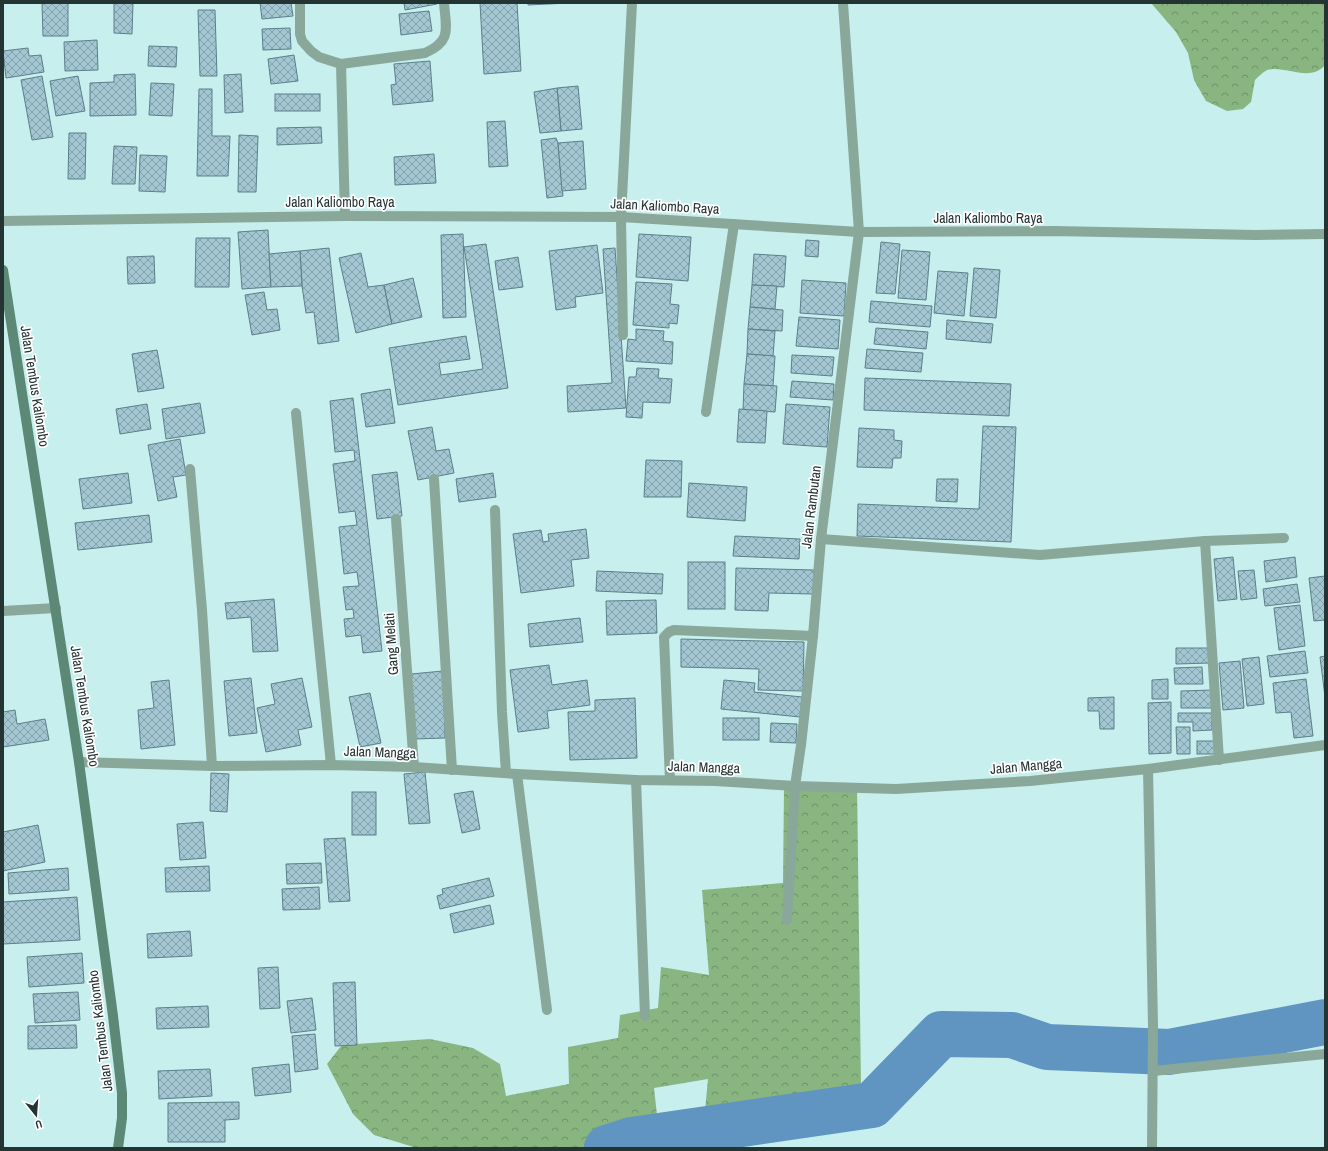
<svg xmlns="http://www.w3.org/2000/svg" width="1328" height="1151" viewBox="0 0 1328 1151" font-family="'Archivo Narrow',sans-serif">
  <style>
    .forest { fill: url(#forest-crowns) }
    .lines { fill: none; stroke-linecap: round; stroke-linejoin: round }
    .river { stroke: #5f95c0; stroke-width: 46 }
    .building { fill: url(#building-cross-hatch); stroke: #5c7f89 }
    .minor { stroke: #89a89a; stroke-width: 10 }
    .tertiary { stroke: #89a89a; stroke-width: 10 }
    .secondary { stroke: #5b8976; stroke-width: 10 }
    .labels { text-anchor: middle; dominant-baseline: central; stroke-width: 3.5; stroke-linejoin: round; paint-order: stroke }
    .street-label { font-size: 14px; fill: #243433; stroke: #fff }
  </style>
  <defs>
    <pattern id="forest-crowns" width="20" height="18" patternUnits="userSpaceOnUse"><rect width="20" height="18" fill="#89b581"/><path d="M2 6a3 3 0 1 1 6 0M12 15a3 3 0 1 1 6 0" fill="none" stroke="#70946a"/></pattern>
    <pattern id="building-cross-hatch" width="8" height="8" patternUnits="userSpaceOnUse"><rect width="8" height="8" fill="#a2c7d2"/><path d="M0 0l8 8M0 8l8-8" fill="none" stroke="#84a2ab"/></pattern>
  </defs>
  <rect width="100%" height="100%" fill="#c6efed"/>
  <!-- forest -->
  <g class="forest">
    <path d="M 1151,3 L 1325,3 L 1325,65 C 1310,83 1285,65 1267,70 C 1263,72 1258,77 1255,80 L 1251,102 L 1243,109 L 1227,111 L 1206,101 L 1194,80 L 1188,53 L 1176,32 Z"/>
    <path d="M 857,784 L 861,1086 C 811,1108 758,1114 704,1121 L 708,1079 L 654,1088 L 658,1124 L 590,1148 L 417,1148 L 374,1135 L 353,1114 L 327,1064 L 342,1045 L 430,1039 L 473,1048 L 500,1064 L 506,1096 L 569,1084 L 568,1047 L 618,1038 L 620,1015 L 658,1008 L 661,967 L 709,975 L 702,890 L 783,883 L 784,787 Z"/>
  </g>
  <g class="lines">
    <!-- river -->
    <polyline class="river" points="607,1148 632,1140 872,1105 941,1034 1012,1035 1047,1047 1169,1052 1325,1022"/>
  </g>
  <!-- building -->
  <g class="building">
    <polygon points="42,3 68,3 68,36 43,36"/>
    <polygon points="114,3 133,3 132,34 114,33"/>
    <polygon points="260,3 291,3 293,16 262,19"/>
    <polygon points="404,3 437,3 437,4 405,10"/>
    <polygon points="480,3 517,3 521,71 484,74"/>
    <polygon points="528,3 569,3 528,5"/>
    <polygon points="198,10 215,10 217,76 200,76"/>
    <polygon points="429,11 432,31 401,35 399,14"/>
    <polygon points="290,28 291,49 263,50 262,29"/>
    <polygon points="97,40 98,70 65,71 64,42"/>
    <polygon points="149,46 177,47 176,67 148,66"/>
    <polygon points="28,48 29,56 41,55 44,72 6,78 3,51"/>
    <polygon points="294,55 298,81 271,84 268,59"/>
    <polygon points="430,61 433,101 393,105 391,85 396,84 394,64"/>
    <polygon points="135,74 136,115 90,116 90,83 114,82 114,75"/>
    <polygon points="241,74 243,112 225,113 224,75"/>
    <polygon points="42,76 53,137 32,140 21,80"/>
    <polygon points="78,76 85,111 56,116 50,81"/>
    <polygon points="151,83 174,84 172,116 149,115"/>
    <polygon points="578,86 582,129 561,131 557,88"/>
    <polygon points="557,88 561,131 540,133 534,92"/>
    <polygon points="199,89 212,89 212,136 230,136 228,176 197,176"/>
    <rect x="275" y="94" width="45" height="17"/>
    <polygon points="505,121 508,166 489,167 487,122"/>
    <polygon points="321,127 322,143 277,145 277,128"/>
    <polygon points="69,133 86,133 85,179 68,179"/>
    <polygon points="239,135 258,136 256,192 238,192"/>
    <polygon points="556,138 558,143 563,196 547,198 541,140"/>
    <polygon points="583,141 586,189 562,191 558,143"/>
    <polygon points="114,146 137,147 135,184 112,184"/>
    <polygon points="434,154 436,183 395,185 394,157"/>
    <polygon points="140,155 167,156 165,192 139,191"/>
    <polygon points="268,230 271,287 242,289 238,232"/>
    <polygon points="463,234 466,317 443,318 441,235"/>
    <polygon points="639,234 691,237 688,281 636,277"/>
    <polygon points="196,238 230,238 229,287 195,287"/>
    <polygon points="806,240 819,241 818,257 805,256"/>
    <polygon points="881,242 900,244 895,294 876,293"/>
    <polygon points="486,244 508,388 398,405 389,348 466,336 470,359 439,363 441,375 483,369 464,247"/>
    <polygon points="597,245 603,293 575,297 576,307 556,310 549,251"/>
    <polygon points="329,248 339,341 318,344 314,312 306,313 302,286 300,251"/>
    <polygon points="615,248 626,408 568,412 567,386 612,383 603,249"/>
    <polygon points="902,250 930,252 926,300 898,298"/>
    <polygon points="300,251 302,286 271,287 269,254"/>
    <polygon points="361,253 368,287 384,285 392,324 356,333 339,258"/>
    <polygon points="754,254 786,256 784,287 752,285"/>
    <polygon points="154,256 155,283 128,284 127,257"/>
    <polygon points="518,257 523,287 499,290 495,261"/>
    <polygon points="974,268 1000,270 996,318 970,316"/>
    <polygon points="938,271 968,273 964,316 934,313"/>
    <polygon points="413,278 422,317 392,324 384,285"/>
    <polygon points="802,280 846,283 844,316 800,313"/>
    <polygon points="636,282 672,284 670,304 679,305 677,324 669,323 669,328 633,325"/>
    <polygon points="752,285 777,286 775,309 750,307"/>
    <polygon points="264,292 267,310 277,309 280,330 252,335 245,295"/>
    <polygon points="871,301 932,306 930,327 869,322"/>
    <polygon points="750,307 783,310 782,331 748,329"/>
    <polygon points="799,317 840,320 838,349 796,346"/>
    <polygon points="947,320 993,324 991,343 946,339"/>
    <polygon points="876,328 928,332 926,349 874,344"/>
    <polygon points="636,329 664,331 663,341 673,342 672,364 626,361 628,339 636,340"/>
    <polygon points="748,329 775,331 773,356 747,354"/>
    <polygon points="867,349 923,353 921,372 865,368"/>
    <polygon points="157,350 164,388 138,392 132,354"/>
    <polygon points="747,354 775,356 773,386 744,384"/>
    <polygon points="792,355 834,357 832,376 791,373"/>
    <polygon points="637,368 659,369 658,378 672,379 670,403 643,402 642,418 626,417 629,377 636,377"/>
    <polygon points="865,378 1011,384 1009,416 864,410"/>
    <polygon points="792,381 834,384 833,400 790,397"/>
    <polygon points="744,384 777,386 775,412 743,410"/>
    <polygon points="390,389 395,423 366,427 361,394"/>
    <polygon points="353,398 382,651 363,653 361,635 346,637 344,619 354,618 353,609 346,610 343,587 359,586 357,572 344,574 339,527 357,525 355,511 339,513 333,464 355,461 354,450 335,452 330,401"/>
    <polygon points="200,403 205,433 166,439 162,409"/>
    <polygon points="147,404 151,429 120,434 116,409"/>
    <polygon points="786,404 830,407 827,447 783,444"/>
    <polygon points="739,409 767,411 765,443 737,442"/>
    <polygon points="983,426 1016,427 1011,542 857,536 858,504 979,509"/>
    <polygon points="432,427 436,451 449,449 454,473 418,480 408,431"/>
    <polygon points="859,428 894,430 894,440 902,441 901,458 893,458 892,468 857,467"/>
    <polygon points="180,439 186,475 173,477 177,497 158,501 148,445"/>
    <polygon points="646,460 682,461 681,497 644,497"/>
    <polygon points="397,472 402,516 377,519 372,475"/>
    <polygon points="128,473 132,503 83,509 79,479"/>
    <polygon points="493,473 496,497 459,502 456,479"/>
    <polygon points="937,479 958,479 957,502 936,501"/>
    <polygon points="689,483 747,487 745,521 687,517"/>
    <polygon points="149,515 152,542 78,550 75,523"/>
    <polygon points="586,529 589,558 571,560 574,586 521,593 513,534 541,530 543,542 549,541 548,534"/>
    <polygon points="735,536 800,539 799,559 733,556"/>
    <polygon points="1233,557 1237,599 1218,601 1214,559"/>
    <polygon points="1295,557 1297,577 1266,582 1264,561"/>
    <rect x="688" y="562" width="37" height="47"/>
    <polygon points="736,568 814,570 813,594 769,593 768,611 735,610"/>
    <polygon points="1254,570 1257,598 1241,600 1238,571"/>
    <polygon points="597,571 663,574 662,594 596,591"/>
    <polygon points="1325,576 1325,620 1314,621 1309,578"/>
    <polygon points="1297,584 1300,602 1265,606 1263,589"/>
    <polygon points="274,599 278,651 253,652 251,617 227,619 225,603"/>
    <polygon points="656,600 657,633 607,635 606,601"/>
    <polygon points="1300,605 1305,646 1279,650 1274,608"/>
    <polygon points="580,618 583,642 530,647 528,624"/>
    <polygon points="681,639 804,642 803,691 758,690 759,669 681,667"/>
    <polygon points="1176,648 1210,648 1210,663 1176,664"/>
    <polygon points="1305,651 1308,673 1270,677 1267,656"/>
    <polygon points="1325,656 1325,697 1320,657"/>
    <polygon points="1259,657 1264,704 1247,706 1242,659"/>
    <polygon points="1240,661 1244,708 1223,710 1219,663"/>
    <polygon points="549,665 552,685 587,680 590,705 547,711 549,728 518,732 510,670"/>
    <polygon points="1202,667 1203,684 1175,684 1174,668"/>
    <polygon points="443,671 445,738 415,739 411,674"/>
    <polygon points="251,678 257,733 229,736 224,681"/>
    <polygon points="302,678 312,727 298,730 301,745 266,752 257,708 275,704 271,684"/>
    <polygon points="1168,679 1168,699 1152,699 1152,680"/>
    <polygon points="1306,679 1313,736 1294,738 1291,712 1276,713 1273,683"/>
    <polygon points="169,680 175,745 141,749 138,710 154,708 151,682"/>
    <polygon points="724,680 755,683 754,692 802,697 800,717 721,709"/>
    <polygon points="1213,690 1213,708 1181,708 1181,691"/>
    <polygon points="370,693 381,743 360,747 349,697"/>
    <polygon points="1114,697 1114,729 1100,729 1099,711 1088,711 1088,698"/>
    <polygon points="635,698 637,758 570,760 568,712 595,711 595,700"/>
    <polygon points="1171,702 1171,753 1149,754 1148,703"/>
    <polygon points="15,710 17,724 45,719 49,740 3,747 3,712"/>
    <polygon points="1178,713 1212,713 1212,730 1193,731 1193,722 1178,722"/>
    <rect x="723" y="718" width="36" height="22"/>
    <polygon points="771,723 797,724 796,743 770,742"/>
    <polygon points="1176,727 1190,727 1190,754 1177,754"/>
    <rect x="1197" y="741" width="18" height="13"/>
    <polygon points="425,772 430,823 409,824 404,774"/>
    <polygon points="211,773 229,774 227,812 210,811"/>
    <polygon points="473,791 480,829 462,833 454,794"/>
    <rect x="352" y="792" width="24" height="43"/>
    <polygon points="203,822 206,858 180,860 177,824"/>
    <polygon points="38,825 45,862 3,871 3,832"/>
    <polygon points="345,838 350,901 329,902 324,839"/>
    <polygon points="321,863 322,883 287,884 286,864"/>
    <polygon points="209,866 210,891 166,892 165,868"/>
    <polygon points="68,868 69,890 9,894 8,873"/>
    <polygon points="489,878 494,896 440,909 437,896 443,894 442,889"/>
    <polygon points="319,887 320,909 283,910 282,889"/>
    <polygon points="77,897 80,940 3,944 3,902"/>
    <polygon points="490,905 494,924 454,933 450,914"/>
    <polygon points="190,931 192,956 148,958 147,934"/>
    <polygon points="82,953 84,983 29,987 27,957"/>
    <polygon points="278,967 280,1008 260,1009 258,968"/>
    <polygon points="355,982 357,1045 335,1046 333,983"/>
    <polygon points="78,992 80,1020 35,1023 33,994"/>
    <polygon points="312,998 316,1030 291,1033 287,1001"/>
    <polygon points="208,1006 209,1027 157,1029 156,1008"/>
    <polygon points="76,1025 77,1048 28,1049 28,1026"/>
    <polygon points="315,1034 318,1069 295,1072 292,1036"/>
    <polygon points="289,1064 291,1092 255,1096 252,1068"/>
    <polygon points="210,1069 212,1096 159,1099 158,1071"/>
    <polygon points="239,1102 239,1119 225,1120 225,1142 168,1142 168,1103"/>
  </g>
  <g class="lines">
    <!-- minor -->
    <g class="minor">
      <path d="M 300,3 L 300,34 L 302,41 L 311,51 L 319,57 L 341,64 L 425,53 C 452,41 446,29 444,3"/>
      <polyline points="341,64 345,216"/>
      <polyline points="623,335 621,217 632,3"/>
      <polyline points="706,412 734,224"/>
      <polyline points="296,413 331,765"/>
      <polyline points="190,469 202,610 212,766"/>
      <polyline points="434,479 452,770"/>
      <polyline points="495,510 502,712 506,773"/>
      <polyline points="396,519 414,767"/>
      <polyline points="821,539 1040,555 1205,541 1284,538"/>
      <polyline points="1205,541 1219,760"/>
      <polyline points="79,762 212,766 331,765 414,767 517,774 636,780 715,781 795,786 896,789 1030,781 1148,769 1325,745"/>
      <polyline points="1148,769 1153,1025 1152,1148"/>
      <polyline points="517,774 547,1010"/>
      <polyline points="636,780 645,1016"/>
      <polyline points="670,780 664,637 669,632 674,630 813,636"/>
      <polyline points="787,920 795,786 801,745 813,636 821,539 859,232 843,3"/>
      <polyline points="1153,1071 1325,1054"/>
    </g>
    <!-- tertiary -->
    <g class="tertiary">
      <polyline points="3,221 345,216 621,217 859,232 1054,231 1255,235 1325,234"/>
      <polyline points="3,611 56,608"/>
    </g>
    <!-- secondary -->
    <polyline class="secondary" points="3,270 79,762 113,1016 122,1093 122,1118 118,1148"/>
  </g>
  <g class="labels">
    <!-- street labels -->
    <g class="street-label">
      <text x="340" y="202">Jalan Kaliombo Raya</text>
      <text transform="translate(665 206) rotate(3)">Jalan Kaliombo Raya</text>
      <text x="988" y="218">Jalan Kaliombo Raya</text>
      <text transform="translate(35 386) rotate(81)">Jalan Tembus Kaliombo</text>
      <text transform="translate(811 507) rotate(-83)">Jalan Rambutan</text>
      <text transform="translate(391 644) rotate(-94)">Gang Melati</text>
      <text transform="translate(85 706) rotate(81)">Jalan Tembus Kaliombo</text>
      <text transform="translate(380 752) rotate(2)">Jalan Mangga</text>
      <text transform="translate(1026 766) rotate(-5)">Jalan Mangga</text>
      <text transform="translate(704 767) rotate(2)">Jalan Mangga</text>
      <text transform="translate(100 1031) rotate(-97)">Jalan Tembus Kaliombo</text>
    </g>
  </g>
  <!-- border -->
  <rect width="1328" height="1151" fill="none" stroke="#243433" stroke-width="8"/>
  <!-- north arrow -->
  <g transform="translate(36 1115) rotate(163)" stroke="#ffffff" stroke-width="3" paint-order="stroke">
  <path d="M0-3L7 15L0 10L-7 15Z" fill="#243433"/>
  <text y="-6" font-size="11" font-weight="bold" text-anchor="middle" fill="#243433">U</text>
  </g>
</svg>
